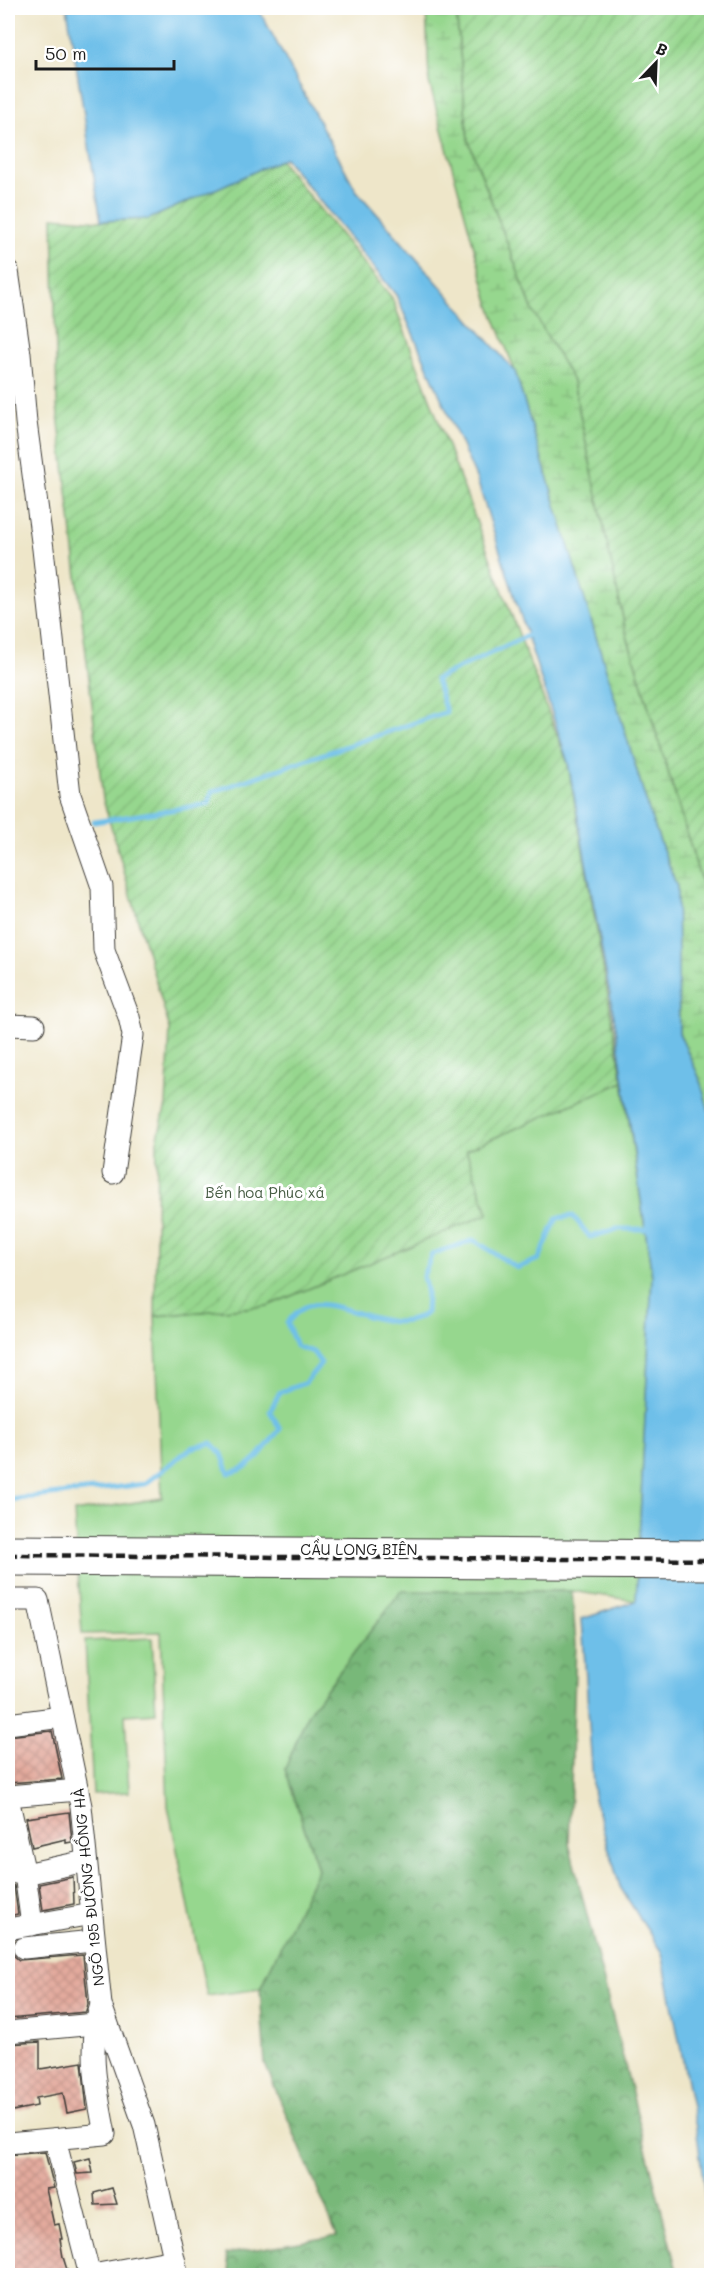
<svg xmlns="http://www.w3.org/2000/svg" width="719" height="2283" viewBox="0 0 719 2283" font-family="Mali,sans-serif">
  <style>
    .green { fill: #96d78e; stroke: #597a55; stroke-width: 1.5 }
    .forest { fill: url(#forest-crowns); stroke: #4a6a4a; stroke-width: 1.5 }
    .wetland { fill: url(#wetland-marsh); stroke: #597a55; stroke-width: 1.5 }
    .garden { fill: url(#garden-furrows); stroke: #597a55; stroke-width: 1.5 }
    .water { fill: #6ebfe9; stroke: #456e82; stroke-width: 1.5 }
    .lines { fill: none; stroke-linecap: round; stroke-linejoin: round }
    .stream { stroke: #6ebfe9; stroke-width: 5 }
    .building { fill: url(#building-cross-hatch) }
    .street-casing { stroke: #3c3a36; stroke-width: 23 }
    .street { stroke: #fff; stroke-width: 21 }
    .rail { stroke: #1c1c1c; stroke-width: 4.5; stroke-dasharray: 9 4.5; stroke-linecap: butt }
    .labels { text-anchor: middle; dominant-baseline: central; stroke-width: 6; stroke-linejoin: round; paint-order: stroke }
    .park-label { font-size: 15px; fill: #475d44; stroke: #fff }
    .street-label { font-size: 15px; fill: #1c1c1c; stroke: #fff }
  </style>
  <defs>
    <pattern id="forest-crowns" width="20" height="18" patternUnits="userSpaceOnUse" patternTransform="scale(1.5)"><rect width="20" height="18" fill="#78b879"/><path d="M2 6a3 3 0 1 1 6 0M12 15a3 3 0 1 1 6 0" fill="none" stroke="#629562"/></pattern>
    <pattern id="wetland-marsh" width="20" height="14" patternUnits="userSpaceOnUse" patternTransform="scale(1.5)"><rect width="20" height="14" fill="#96d78e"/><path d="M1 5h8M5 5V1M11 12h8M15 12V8" fill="none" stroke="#81b87a"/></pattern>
    <pattern id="garden-furrows" width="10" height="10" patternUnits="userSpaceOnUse" patternTransform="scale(1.5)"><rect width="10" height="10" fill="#96d78e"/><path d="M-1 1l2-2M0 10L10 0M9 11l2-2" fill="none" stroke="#81b87a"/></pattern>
    <pattern id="building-cross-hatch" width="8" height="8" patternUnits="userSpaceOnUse" patternTransform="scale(1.5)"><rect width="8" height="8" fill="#e3aa9d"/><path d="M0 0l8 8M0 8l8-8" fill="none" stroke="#c29287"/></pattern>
  </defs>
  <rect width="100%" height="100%" fill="#fff"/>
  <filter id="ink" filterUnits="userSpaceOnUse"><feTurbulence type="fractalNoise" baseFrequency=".0167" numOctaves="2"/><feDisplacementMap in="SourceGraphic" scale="12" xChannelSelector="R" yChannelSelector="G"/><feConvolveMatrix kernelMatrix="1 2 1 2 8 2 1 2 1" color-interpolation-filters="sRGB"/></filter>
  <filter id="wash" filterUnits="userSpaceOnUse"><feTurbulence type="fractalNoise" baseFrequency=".008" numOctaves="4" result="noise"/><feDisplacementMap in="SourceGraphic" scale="24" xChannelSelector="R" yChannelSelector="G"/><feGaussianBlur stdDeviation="1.35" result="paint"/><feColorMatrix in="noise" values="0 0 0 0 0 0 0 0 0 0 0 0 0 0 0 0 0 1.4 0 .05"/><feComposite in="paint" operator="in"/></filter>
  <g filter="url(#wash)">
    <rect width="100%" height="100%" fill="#eee6c9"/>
    <!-- green -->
    <g class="green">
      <polygon points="623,1082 652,1276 636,1601 572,1591 401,1592 285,1769 318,1869 260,1989 207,1996 168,1806 161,1632 82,1634 74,1512 162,1498 155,1316 267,1306 488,1213 466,1150"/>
      <polygon points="152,1638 156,1713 125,1715 129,1792 93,1794 85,1641"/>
    </g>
    <!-- forest -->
    <polygon class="forest" points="401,1591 572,1591 576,1644 569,1844 678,2275 231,2275 226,2254 337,2236 265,2064 260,1989 318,1869 285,1769 308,1713"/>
    <!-- wetland -->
    <polygon class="wetland" points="426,8 456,8 468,139 533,311 573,381 626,632 711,914 711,1121 699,1077 679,1033 677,887 651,817 515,371 490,306 429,82"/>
    <!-- garden -->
    <g class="garden">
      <polygon points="456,8 711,8 711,914 626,632 573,381 533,311 468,139"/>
      <polygon points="280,160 392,298 568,764 623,1082 466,1150 488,1214 267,1306 155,1316 157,1141 166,1105 170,1030 103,799 57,406 53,217 101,221 149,219"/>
    </g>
    <!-- water -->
    <polygon class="water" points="67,8 258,8 356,190 515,371 651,817 677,887 679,1033 699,1077 712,1121 711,2243 697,2133 662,1953 620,1887 594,1799 582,1619 636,1601 652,1276 616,1028 568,763 477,480 396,295 285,158 149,219 101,221"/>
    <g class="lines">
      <!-- stream -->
      <g class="stream">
        <polyline points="94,822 208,804 212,792 446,712 436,679 533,633"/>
        <path d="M 8,1500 L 145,1484 L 191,1448 L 212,1443 L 222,1454 L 229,1473 C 253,1470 265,1447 280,1429 L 270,1411 L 280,1392 L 305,1383 L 321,1363 L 313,1352 L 296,1346 L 287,1323 C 291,1319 295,1313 300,1310 C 332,1288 389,1342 426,1313 L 427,1294 L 423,1276 L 432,1254 L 474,1240 L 517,1268 L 539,1259 L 557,1218 L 573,1216 L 590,1237 L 617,1229 L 651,1229"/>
      </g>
    </g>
    <g id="blocks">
      <!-- building -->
      <g class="building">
        <polygon points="52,1731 62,1779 8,1783 8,1736"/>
        <polygon points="69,1812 72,1842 66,1843 66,1839 32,1847 26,1818"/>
        <polygon points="73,1877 74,1904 43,1910 39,1884"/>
        <polygon points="8,1885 14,1886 18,1914 8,1916"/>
        <polygon points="8,1941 14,1941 11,1950 14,1956 19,1960 83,1955 88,2004 86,2012 8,2019"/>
        <polygon points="40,2042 40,2069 82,2062 87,2109 67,2113 63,2093 36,2098 37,2106 8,2112 8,2044"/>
        <polygon points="45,2152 54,2188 46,2189 54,2225 59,2224 62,2239 60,2239 63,2257 69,2276 8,2276 8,2155"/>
        <polygon points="90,2158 93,2173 77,2174 74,2162"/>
        <polygon points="112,2188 117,2204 95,2205 94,2193"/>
      </g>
    </g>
  </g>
  <g filter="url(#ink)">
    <use href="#blocks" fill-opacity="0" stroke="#3c3a36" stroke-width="1.5"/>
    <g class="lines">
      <defs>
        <g id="street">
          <polyline points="8,271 20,354 26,422 43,549 70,795 102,887 104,950 129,1017 133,1035 113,1173"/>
          <polyline points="8,1025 34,1026"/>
          <polyline points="8,1546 712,1551"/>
          <polyline points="8,1565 712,1569"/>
          <path d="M 8,1600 L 38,1600 L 81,1806 L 101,2005 C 87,2046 97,2093 105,2134 L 8,2143"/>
          <polyline points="8,1724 62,1717"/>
          <polyline points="8,1796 78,1790"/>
          <polyline points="8,1798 25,1874 32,1925"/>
          <polyline points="8,1872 25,1874 86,1861"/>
          <polyline points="8,1929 92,1914"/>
          <polyline points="24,1948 93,1941"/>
          <polyline points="101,2005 144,2125 178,2276"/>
          <polyline points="8,2032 95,2024"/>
          <polyline points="55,2139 90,2276"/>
          <polyline points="87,2276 174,2260"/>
        </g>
      </defs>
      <!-- street casing -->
      <use href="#street" class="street-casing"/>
      <!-- street -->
      <use href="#street" class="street"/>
      <!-- rail -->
      <polyline class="rail" points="8,1555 712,1560"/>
    </g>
  </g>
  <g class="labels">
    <!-- park labels -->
    <g class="park-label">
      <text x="265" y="1192">Bến hoa Phúc xá</text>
    </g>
    <!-- street labels -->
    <g class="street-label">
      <text x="359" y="1549">CẦU LONG BIÊN</text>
      <text transform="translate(88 1887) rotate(-96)">NGÕ 195 ĐƯỜNG HỒNG HÀ</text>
    </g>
  </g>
  <!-- margin -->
  <rect width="719" height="2283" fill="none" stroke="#fff" stroke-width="30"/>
  <!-- north arrow -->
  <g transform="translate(656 63) rotate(23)" stroke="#ffffff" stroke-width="4.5" paint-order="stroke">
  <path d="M0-4.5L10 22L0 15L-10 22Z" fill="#1c1c1c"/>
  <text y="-9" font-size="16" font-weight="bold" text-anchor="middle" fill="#1c1c1c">B</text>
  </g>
  <!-- scale -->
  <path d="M36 60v9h138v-9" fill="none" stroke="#1c1c1c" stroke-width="3"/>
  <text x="45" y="60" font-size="18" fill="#1c1c1c" stroke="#ffffff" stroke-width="4.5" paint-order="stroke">50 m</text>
</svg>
